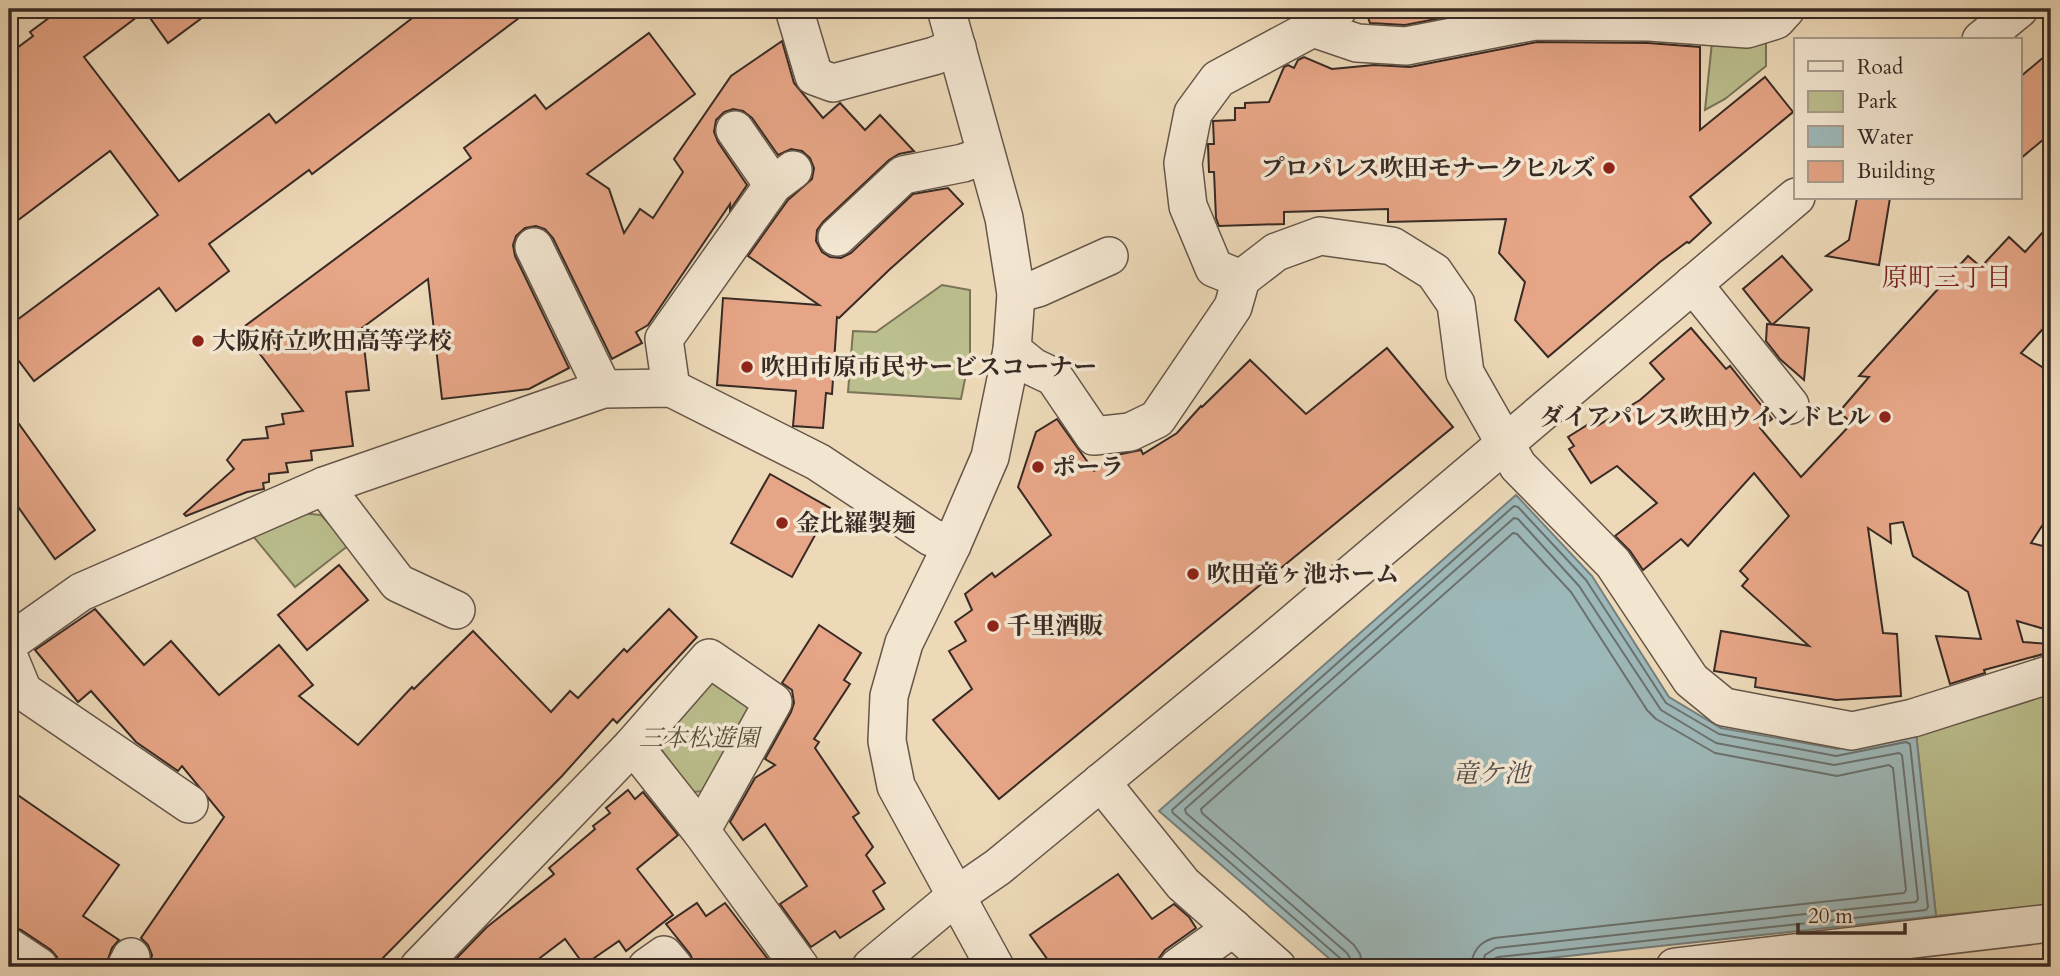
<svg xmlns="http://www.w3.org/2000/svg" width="2060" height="976" viewBox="0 0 2060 976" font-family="Cardo,'Noto Serif JP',serif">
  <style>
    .green { fill: #bbbe8d; stroke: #7a7458; stroke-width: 2 }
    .water { fill: #9db8b9; stroke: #757f7d; stroke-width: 2 }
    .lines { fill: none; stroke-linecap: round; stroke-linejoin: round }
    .shore { stroke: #6a716e; stroke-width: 2 }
    .building { fill: #e6a586; stroke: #382a24; stroke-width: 2 }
    .minor-casing { stroke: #655649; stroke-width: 40 }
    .minor { stroke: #f3e6d1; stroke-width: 37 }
    .poi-dot { fill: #8f2418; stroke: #f3e6d1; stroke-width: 2.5 }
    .labels { text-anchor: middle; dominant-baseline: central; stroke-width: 7; stroke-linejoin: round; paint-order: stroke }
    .poi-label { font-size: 24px; font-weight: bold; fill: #382a24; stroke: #f3e6d1; text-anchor: start }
    .park-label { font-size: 24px; font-style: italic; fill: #594f3e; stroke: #f3e6d1 }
    .neighbourhood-label { font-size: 26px; fill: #7a1f14; stroke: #f3e6d1 }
    .water-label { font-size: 26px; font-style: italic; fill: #514e49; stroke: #f3e6d1 }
  </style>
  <rect width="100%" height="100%" fill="#edd9b8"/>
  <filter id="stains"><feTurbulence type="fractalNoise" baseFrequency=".00286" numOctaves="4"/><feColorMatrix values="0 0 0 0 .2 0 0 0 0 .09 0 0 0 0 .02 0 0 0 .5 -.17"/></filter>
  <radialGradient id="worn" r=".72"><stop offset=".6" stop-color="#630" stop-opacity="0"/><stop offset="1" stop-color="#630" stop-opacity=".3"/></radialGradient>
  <!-- green -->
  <g class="green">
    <polygon points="1766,40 1766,66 1725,99 1705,110 1712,42"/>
    <polygon points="942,285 970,290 970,354 961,399 848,392 853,331 876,332"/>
    <polygon points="301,513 321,515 349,545 295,587 253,536"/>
    <polygon points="720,681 746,698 751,715 707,791 692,792 658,745 661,730 704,684"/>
    <polygon points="2051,690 2051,905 1936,916 1916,733"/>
  </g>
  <!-- water -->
  <polygon class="water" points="1516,495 1592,576 1669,697 1721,728 1838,749 1916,733 1936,916 1466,967 1339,967 1159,811"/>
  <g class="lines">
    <!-- shore -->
    <g class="shore">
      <polyline points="1343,967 1341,959 1173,813 1172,810 1514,506 1518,507 1586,580 1666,703 1719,734 1836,756 1906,742 1910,744 1928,907 1926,910 1498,957 1492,960 1490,967"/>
      <polyline points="1352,967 1351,960 1347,953 1186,813 1185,809 1514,518 1518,519 1579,586 1661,710 1716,743 1834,765 1899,753 1902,755 1918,899 1916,902 1496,948 1485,955 1481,967"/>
      <path d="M 1363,967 L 1360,954 L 1354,945 L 1202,813 L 1201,809 L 1513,533 L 1517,534 L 1571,592 L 1647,710 L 1656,719 L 1715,753 L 1837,776 L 1889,765 L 1893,768 L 1906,890 L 1904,893 L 1494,938 C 1479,942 1472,952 1471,967"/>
    </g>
  </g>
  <!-- building -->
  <g class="building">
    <polygon points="61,9 214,9 168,43 145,11 84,57 179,181 269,114 276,123 424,9 531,9 312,174 309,170 209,244 229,271 176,311 159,288 34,381 9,348 9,326 158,215 110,151 9,227 9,54 33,36 30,32"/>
    <polygon points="1365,9 1488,9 1405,25 1370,23"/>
    <polygon points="649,33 695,94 587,174 609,189 624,233 640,209 653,218 683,172 674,159 731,76 782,41 794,83 823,118 840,103 865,130 880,115 914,151 899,154 889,160 823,222 817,230 816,241 822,252 830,257 841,258 851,253 913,194 948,188 963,204 889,270 839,318 837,317 832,394 826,393 823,428 793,426 796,391 717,385 723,298 819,305 748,256 788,200 812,179 814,168 810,158 802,151 791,149 778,155 752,118 743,111 733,109 724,112 716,120 714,132 718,142 747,185 730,210 730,204 648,325 636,332 642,343 612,359 553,238 545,229 536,226 525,228 516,236 513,245 515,256 569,368 529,389 442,399 428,279 362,328 369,390 346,392 353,446 311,451 312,460 286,463 288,472 269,474 269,482 263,483 264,489 247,492 186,516 184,514 234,469 227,460 243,440 268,438 266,427 284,424 282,414 303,411 241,329 471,158 464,148 535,95 546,109"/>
    <polygon points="1537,42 1648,43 1700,47 1700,130 1765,77 1793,112 1690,197 1711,223 1689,243 1687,242 1660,262 1548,357 1515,320 1525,282 1499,253 1506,219 1388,222 1388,209 1284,212 1284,224 1219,226 1216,218 1214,172 1209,172 1208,144 1214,144 1213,121 1235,120 1235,108 1245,108 1245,103 1269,102 1284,67 1288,65 1294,68 1298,60 1304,57 1332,69 1374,65 1410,67"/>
    <polygon points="2051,51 2051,133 2020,159 2020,77"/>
    <polygon points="1857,198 1890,198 1879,265 1826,256 1849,240"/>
    <polygon points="2051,223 2051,320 2021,353 2051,373 2051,512 2031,543 2051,548 2051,631 2017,621 2023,642 2051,644 2051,652 1984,670 1985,673 1950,684 1936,636 1981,639 1968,592 1913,556 1903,522 1890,524 1891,543 1868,528 1883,633 1897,634 1901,696 1836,700 1755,687 1756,678 1714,671 1721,631 1809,646 1742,586 1748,579 1740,571 1789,516 1754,473 1688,546 1681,539 1643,570 1630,551 1615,536 1657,503 1617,466 1591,483 1569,449 1574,446 1568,437 1592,422 1597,426 1640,400 1664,379 1650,363 1691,328 1726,369 1730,366 1772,419 1760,428 1801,477 1852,423 1839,412 1869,377 1859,376 1968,256 1981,267 2009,237 2025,252"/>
    <polygon points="1782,256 1812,290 1772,325 1743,289"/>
    <polygon points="1767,324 1809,328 1804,380 1780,359 1766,341"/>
    <polygon points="1387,348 1453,427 999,799 933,720 972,689 949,651 966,641 955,622 972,610 965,594 992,573 995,577 1051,535 1018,487 1036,432 1057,419 1094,471 1121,454 1141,450 1143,454 1177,433 1201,406 1202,407 1250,360 1306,414"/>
    <polygon points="9,410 95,530 55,559 9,494"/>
    <polygon points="770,474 830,508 792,577 731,543"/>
    <polygon points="339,565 368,600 307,650 278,615"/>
    <polygon points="95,609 144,665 171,641 219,695 279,645 313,685 299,696 358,745 412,687 414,689 473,631 551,712 570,691 578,698 624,649 627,652 669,609 697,637 617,723 613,719 562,776 374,967 149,967 152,955 148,945 141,938 224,817 182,766 178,771 136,742 91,691 78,702 35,650"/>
    <polygon points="819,625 861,653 844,680 850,684 814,739 819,742 815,748 859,813 853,817 873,847 866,855 885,883 873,891 884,909 840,938 835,931 811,947 780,904 807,886 765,824 743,840 730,822 755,778 775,765 765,759 791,712 794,703 792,690 782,683"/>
    <polygon points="9,789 119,865 83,916 119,940 112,948 105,967 60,967 57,957 51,950 21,930 9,926"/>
    <polygon points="628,790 635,799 643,792 678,835 637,869 673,915 626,951 619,941 584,965 565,939 528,967 448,967 487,927 554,874 549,868 595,829 593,826 610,813 606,808"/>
    <polygon points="1118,874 1152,919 1174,904 1189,917 1196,928 1165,950 1159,958 1157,967 1053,967 1030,935"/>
    <polygon points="697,903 706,916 725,903 774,967 696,967 690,954 666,924"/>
  </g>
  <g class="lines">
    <defs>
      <g id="minor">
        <polyline points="794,9 814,76 833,83 934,56 957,47"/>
        <polyline points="946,9 1004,218 1016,294 1012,350 990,457 952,545 904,643 889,696 887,741 896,786 995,967"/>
        <polyline points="1313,28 1357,43 1406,46 1535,21 1649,22 1747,29 1776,20 1786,9"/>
        <polyline points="1981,40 2019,9"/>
        <polyline points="735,130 773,185"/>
        <polyline points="837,237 903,175 963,163 986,155"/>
        <polyline points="534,247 603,389"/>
        <polyline points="1241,279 1214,268 1188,206 1183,163 1193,113 1218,79 1313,28 1338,9"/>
        <polyline points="1693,284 1790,405"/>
        <polyline points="1016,294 1038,288 1109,256"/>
        <polyline points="1012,350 1033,367 1054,377 1094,436 1130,432 1157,419 1233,307 1241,279 1276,252 1320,236 1392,246 1434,272 1456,304 1465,373 1518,466 1613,563 1691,680 1724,707 1852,731 1913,718 2051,674"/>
        <polyline points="671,388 664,339 773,185 793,170"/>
        <polyline points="324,486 398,583 456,610"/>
        <polyline points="9,643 81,592 324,486 603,389 671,388 818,462 931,537 952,545"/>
        <polyline points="9,657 23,691 189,804"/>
        <polyline points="633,745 701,831 800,967"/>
        <polyline points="1101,782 1183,884 1277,967"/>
        <polyline points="9,947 39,967"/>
        <polyline points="126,967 131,957"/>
        <polyline points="419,967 633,745 709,658 773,702 701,831"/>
        <polyline points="647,967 664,955 674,967"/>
        <polyline points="871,967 956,896 998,867 1264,648 1796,197"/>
        <polyline points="1178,967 1233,928"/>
        <polyline points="1675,967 2051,923"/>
      </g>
    </defs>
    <!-- minor casing -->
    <use href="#minor" class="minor-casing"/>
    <!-- minor -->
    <use href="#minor" class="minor"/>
  </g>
  <!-- markers -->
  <g class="poi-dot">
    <circle cx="1609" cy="168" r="7"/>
    <circle cx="198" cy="341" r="7"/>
    <circle cx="747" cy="367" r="7"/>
    <circle cx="1885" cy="417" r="7"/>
    <circle cx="1038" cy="467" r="7"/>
    <circle cx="782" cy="523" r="7"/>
    <circle cx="1193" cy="574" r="7"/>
    <circle cx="993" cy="626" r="7"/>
  </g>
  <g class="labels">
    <!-- poi labels -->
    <g class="poi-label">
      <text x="1595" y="168" text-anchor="end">プロパレス吹田モナークヒルズ</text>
      <text x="212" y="341">大阪府立吹田高等学校</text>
      <text x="761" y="367">吹田市原市民サービスコーナー</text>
      <text x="1871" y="417" text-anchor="end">ダイアパレス吹田ウインドヒル</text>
      <text x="1052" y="467">ポーラ</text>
      <text x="796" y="523">金比羅製麺</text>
      <text x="1207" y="574">吹田竜ヶ池ホーム</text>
      <text x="1007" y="626">千里酒販</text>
    </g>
    <!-- park labels -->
    <g class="park-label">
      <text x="699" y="738">三本松遊園</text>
    </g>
    <!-- neighbourhood labels -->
    <g class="neighbourhood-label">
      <text x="1947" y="277">原町三丁目</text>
    </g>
    <!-- water labels -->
    <g class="water-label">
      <text x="1491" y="773">竜ケ池</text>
    </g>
  </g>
  <!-- margin -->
  <rect width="2060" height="976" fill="none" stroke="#edd9b8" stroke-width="35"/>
  <rect x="10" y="10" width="2039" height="955" fill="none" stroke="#382a24" stroke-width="3.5"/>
  <rect x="18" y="18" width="2025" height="941" fill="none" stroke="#382a24" stroke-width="2"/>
  <!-- legend -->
  <rect x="1794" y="38" width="228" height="161" fill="#f3e6d1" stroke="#a89b8c" stroke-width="2"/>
  <rect x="1808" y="61" width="35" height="10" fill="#f3e6d1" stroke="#a89b8c" stroke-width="2"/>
  <text x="1857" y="74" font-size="21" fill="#382a24">Road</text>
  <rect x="1808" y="91" width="35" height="21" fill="#bbbe8d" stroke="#a89b8c" stroke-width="2"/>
  <text x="1857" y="108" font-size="21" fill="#382a24">Park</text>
  <rect x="1808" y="126" width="35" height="21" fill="#9db8b9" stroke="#a89b8c" stroke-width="2"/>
  <text x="1857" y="144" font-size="21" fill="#382a24">Water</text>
  <rect x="1808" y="161" width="35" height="21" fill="#e6a586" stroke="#a89b8c" stroke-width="2"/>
  <text x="1857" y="178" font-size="21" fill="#382a24">Building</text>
  <!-- scale -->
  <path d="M1798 923v10h107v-10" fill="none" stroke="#382a24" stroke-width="3.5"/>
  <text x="1808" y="923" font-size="21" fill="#382a24" stroke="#f3e6d1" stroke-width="5" paint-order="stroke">20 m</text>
  <rect width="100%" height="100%" filter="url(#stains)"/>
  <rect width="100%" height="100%" fill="url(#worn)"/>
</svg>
